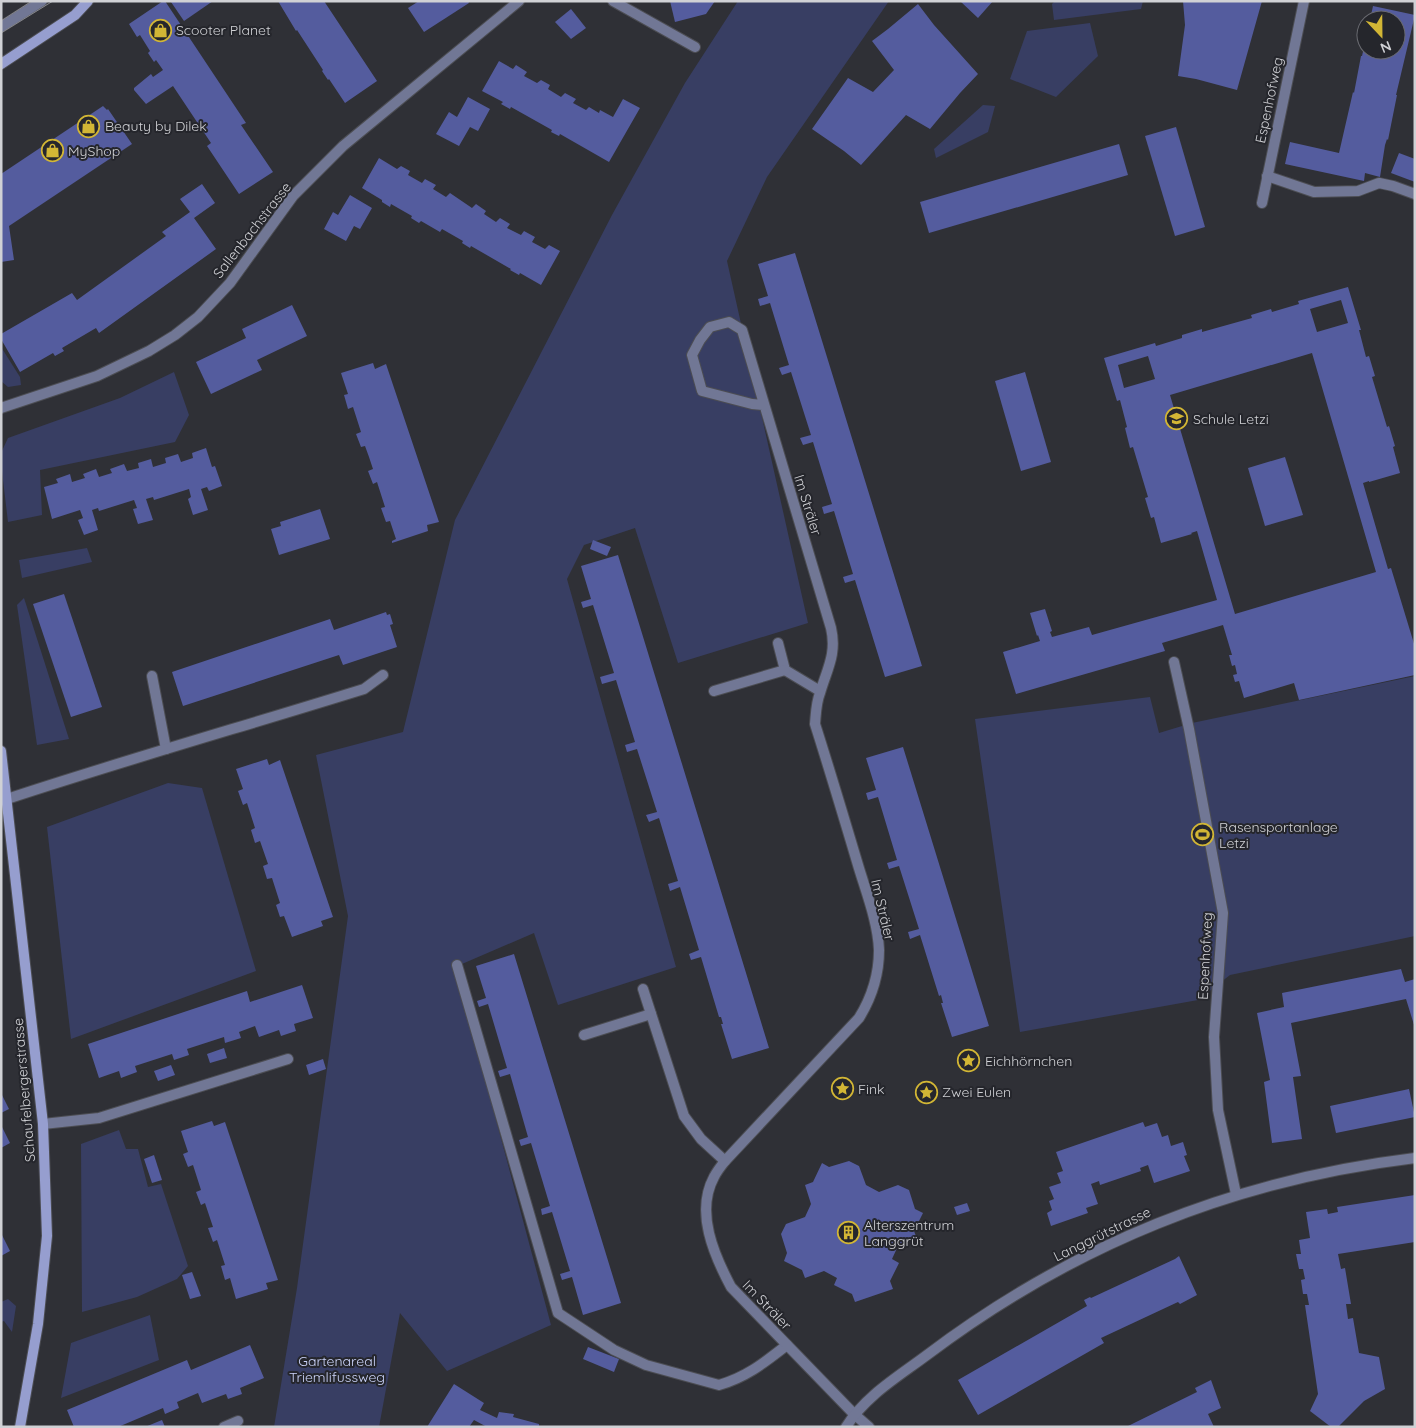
<svg xmlns="http://www.w3.org/2000/svg" width="1416" height="1428" viewBox="0 0 1416 1428" font-family="Quicksand,sans-serif">
  <style>
    .green { fill: #383e63 }
    .building { fill: #545c9e; fill-rule: evenodd }
    .lines { fill: none; stroke-linecap: round; stroke-linejoin: round }
    .lane-casing { stroke: #4c4d53; stroke-width: 12 }
    .street-casing { stroke: #4c4d53; stroke-width: 12 }
    .secondary-casing { stroke: #4c4d53; stroke-width: 12 }
    .lane { stroke: #717795; stroke-width: 10 }
    .street { stroke: #717795; stroke-width: 10 }
    .secondary { stroke: #969ecf; stroke-width: 10 }
    .tram { stroke: #85868b; stroke-width: 1 }
    .labels { text-anchor: middle; dominant-baseline: central; stroke-width: 4; stroke-linejoin: round; paint-order: stroke }
    .poi-label { font-size: 14px; fill: #d0d1d5; stroke: #25262c; text-anchor: start }
    .street-label { font-size: 14px; fill: #d0d1d5; stroke: #25262c }
    .park-label { font-size: 14px; fill: #ccd4fa; stroke: #25262c }
  </style>
  <rect width="100%" height="100%" fill="#2f3036"/>
  <!-- green -->
  <g class="green">
    <polygon points="738,1 889,1 767,177 727,261 808,623 678,663 635,528 584,545 567,579 676,967 558,1005 534,933 455,967 551,1325 447,1371 400,1313 379,1427 274,1427 297,1288 348,916 316,755 403,732 455,520 612,215 685,83"/>
    <polygon points="1055,1 1143,1 1141,9 1054,20 1052,4"/>
    <polygon points="1090,23 1098,56 1056,97 1010,79 1027,31"/>
    <polygon points="983,105 995,106 988,132 936,158 934,149"/>
    <polygon points="1,347 20,377 21,385 8,387 1,381"/>
    <polygon points="174,372 189,415 175,442 40,470 42,515 8,522 1,463 1,453 8,438 120,398"/>
    <polygon points="87,548 92,562 22,578 19,560"/>
    <polygon points="24,598 69,739 37,745 17,605"/>
    <polygon points="1415,676 1415,936 1230,975 1198,1000 1020,1032 975,719 1150,697 1159,733 1192,723"/>
    <polygon points="168,783 202,788 256,971 71,1039 47,827"/>
    <polygon points="119,1130 126,1149 138,1149 148,1187 161,1184 188,1266 177,1279 137,1297 82,1312 81,1144"/>
    <polygon points="8,1299 16,1306 12,1332 4,1321 1,1322 1,1302"/>
    <polygon points="150,1315 159,1360 61,1398 71,1343"/>
  </g>
  <!-- building -->
  <g class="building">
    <polygon points="163,1 165,1 246,123 241,125 273,172 239,194 207,146 211,143 173,86 146,104 134,90 134,88 151,74 153,77 163,70 156,60 154,62 148,53 150,51 140,35 137,37 129,24"/>
    <polygon points="173,1 213,1 184,21 171,2"/>
    <polygon points="278,1 324,1 377,81 345,103 329,79 328,80 322,71 323,70 297,30 296,31"/>
    <polygon points="419,1 468,1 469,3 424,32 408,8"/>
    <polygon points="670,1 715,1 706,14 675,22"/>
    <polygon points="960,1 993,1 978,18"/>
    <polygon points="1183,1 1262,1 1237,90 1196,79 1178,76 1185,25"/>
    <polygon points="918,4 934,25 978,74 960,93 930,129 906,115 861,165 844,151 812,129 848,78 873,92 894,70 872,41 888,29"/>
    <polygon points="1373,6 1415,15 1396,95 1397,95 1388,140 1387,139 1385,145 1380,177 1365,173 1364,181 1285,164 1290,142 1339,153 1353,92 1354,93 1361,56 1362,56 1365,43 1366,50 1396,50 1396,20 1370,20"/>
    <polygon points="571,9 586,28 571,39 555,22"/>
    <polygon points="499,61 513,69 516,65 527,72 524,76 537,83 541,80 550,85 548,89 561,97 565,93 576,99 573,103 586,110 589,107 599,113 600,110 613,117 623,99 640,108 609,162 560,134 559,136 551,132 552,130 511,107 510,109 501,104 503,102 482,91"/>
    <polygon points="468,97 490,109 478,131 470,127 459,146 436,134 449,112 457,117"/>
    <polygon points="103,106 107,110 108,109 132,144 9,226 14,260 1,262 1,174"/>
    <polygon points="1176,127 1205,227 1175,236 1145,136"/>
    <polygon points="1119,144 1128,175 929,233 920,202"/>
    <polygon points="1399,153 1415,159 1415,182 1391,173"/>
    <polygon points="379,158 397,169 401,166 410,171 408,175 422,183 425,179 436,185 433,189 446,197 450,193 472,208 476,204 486,211 484,214 496,222 500,218 510,224 507,228 521,235 524,231 535,237 532,242 545,249 549,245 560,251 541,285 520,273 519,275 510,270 511,269 471,246 470,248 462,243 463,241 442,229 440,232 421,221 419,223 411,218 412,216 391,204 390,207 382,202 382,200 362,188"/>
    <polygon points="202,184 215,203 194,218 216,249 99,333 96,328 62,348 64,351 55,356 53,353 20,372 1,339 1,334 72,293 77,300 166,236 162,232 190,212 180,199"/>
    <polygon points="350,195 372,208 360,229 354,226 346,241 324,229 333,212 338,215"/>
    <polygon points="795,253 922,666 885,677 855,580 845,583 843,577 853,574 834,511 824,514 822,507 832,504 813,442 803,445 800,438 811,435 791,372 782,375 779,368 789,365 770,303 760,306 758,299 768,296 758,264"/>
    <path d="M 1348,287 L 1361,330 L 1359,330 L 1366,357 L 1369,356 L 1375,376 L 1372,377 L 1387,427 L 1389,426 L 1395,446 L 1393,447 L 1400,473 L 1369,482 L 1369,481 L 1363,483 L 1388,569 L 1391,568 L 1415,647 L 1415,675 L 1299,700 L 1294,683 L 1244,698 L 1239,681 L 1235,682 L 1233,675 L 1237,674 L 1235,665 L 1232,666 L 1229,655 L 1232,655 L 1223,625 L 1162,643 L 1165,651 L 1016,694 L 1003,652 L 1040,641 L 1038,635 L 1037,636 L 1030,613 L 1045,609 L 1052,631 L 1050,632 L 1052,637 L 1089,627 L 1092,635 L 1217,600 L 1197,531 L 1191,533 L 1192,534 L 1161,543 L 1154,517 L 1151,518 L 1145,498 L 1148,497 L 1133,447 L 1130,448 L 1125,428 L 1127,427 L 1120,400 L 1117,401 L 1104,358 L 1155,343 L 1156,346 L 1182,338 L 1182,335 L 1202,329 L 1202,332 L 1252,318 L 1251,315 L 1271,309 L 1272,312 L 1299,304 L 1298,301 ZM 1341,300 L 1348,323 L 1317,332 L 1310,309 ZM 1312,353 L 1376,572 L 1235,614 L 1170,395 ZM 1148,356 L 1155,379 L 1124,388 L 1118,365 Z"/>
    <polygon points="292,305 307,336 257,360 262,370 211,394 196,362 246,338 242,329"/>
    <polygon points="373,363 375,369 386,364 439,522 427,525 428,531 392,543 392,541 396,539 390,521 386,522 381,508 385,507 377,482 373,484 368,471 373,469 369,457 365,446 361,447 356,434 361,432 353,407 348,409 344,395 348,394 341,373"/>
    <polygon points="1025,372 1051,462 1021,471 995,381"/>
    <polygon points="206,448 212,467 215,466 222,486 209,491 207,487 201,489 208,510 193,515 188,499 191,497 189,489 154,500 153,497 146,499 153,520 138,524 133,509 137,508 134,500 99,511 98,508 92,510 98,530 84,535 78,520 83,518 80,510 52,519 44,487 58,483 56,479 70,474 72,482 85,478 83,474 96,469 99,477 112,473 110,469 124,464 127,471 139,468 138,463 151,459 153,467 166,463 165,458 178,454 181,462 193,458 192,453"/>
    <polygon points="1285,457 1303,515 1265,526 1248,468"/>
    <polygon points="320,509 330,539 279,555 271,529 281,526 280,522"/>
    <polygon points="593,540 611,547 607,556 590,549"/>
    <polygon points="618,555 769,1048 732,1059 721,1024 723,1024 721,1017 719,1017 701,957 691,960 689,954 699,950 680,887 670,891 668,884 678,881 659,818 649,822 646,815 657,812 637,749 627,752 625,745 635,742 616,680 602,684 600,677 614,673 593,605 583,608 581,602 591,599 581,566"/>
    <polygon points="64,594 102,707 71,717 33,604"/>
    <polygon points="386,612 387,615 390,614 393,624 390,625 397,647 343,665 339,655 183,706 172,672 330,619 334,630"/>
    <polygon points="903,747 989,1026 952,1037 941,1003 943,1003 941,995 939,996 920,935 910,939 908,932 919,929 899,866 889,869 887,863 897,860 878,797 868,800 866,793 876,790 866,758"/>
    <polygon points="267,759 269,765 280,760 333,917 321,921 323,926 292,937 284,916 280,917 276,905 280,903 272,878 267,879 263,866 268,864 260,841 255,843 251,830 255,828 247,803 243,805 238,791 243,789 236,769"/>
    <polygon points="514,954 621,1303 583,1315 572,1277 562,1280 560,1274 570,1271 552,1212 542,1215 541,1209 550,1206 531,1143 521,1146 519,1140 528,1137 510,1074 500,1077 498,1071 507,1068 488,1004 479,1007 477,1001 486,998 476,966"/>
    <polygon points="1401,969 1405,982 1415,979 1415,1028 1406,999 1291,1023 1301,1076 1293,1077 1302,1139 1272,1143 1264,1082 1270,1080 1257,1013 1284,1007 1282,993"/>
    <polygon points="302,985 313,1018 294,1024 296,1031 281,1036 279,1030 259,1037 255,1026 239,1032 241,1038 225,1043 224,1037 187,1049 189,1055 174,1060 172,1054 135,1066 137,1072 121,1078 119,1071 99,1078 88,1044 247,991 250,1002"/>
    <polygon points="224,1048 227,1058 210,1063 207,1054"/>
    <polygon points="323,1059 326,1069 309,1075 306,1065"/>
    <polygon points="171,1065 175,1075 158,1081 154,1071"/>
    <polygon points="1409,1089 1415,1117 1336,1133 1330,1106"/>
    <polygon points="1,1093 9,1109 1,1113"/>
    <polygon points="212,1121 214,1126 225,1122 278,1280 266,1283 268,1289 236,1299 230,1278 225,1280 221,1266 225,1265 217,1240 213,1242 208,1228 213,1227 205,1203 201,1205 196,1192 201,1190 193,1165 188,1167 183,1154 188,1152 181,1131"/>
    <polygon points="1143,1122 1145,1127 1157,1123 1162,1137 1168,1135 1171,1146 1183,1142 1187,1155 1184,1156 1190,1171 1154,1183 1148,1165 1140,1168 1141,1171 1100,1185 1099,1181 1091,1184 1098,1204 1086,1208 1088,1213 1051,1226 1047,1213 1052,1210 1049,1201 1054,1199 1049,1187 1061,1183 1057,1173 1063,1171 1056,1152"/>
    <polygon points="1,1125 10,1143 1,1148"/>
    <polygon points="154,1155 162,1180 152,1183 144,1159"/>
    <polygon points="849,1161 859,1166 866,1185 879,1192 898,1185 909,1190 915,1209 923,1213 914,1231 917,1239 898,1246 892,1259 899,1263 890,1281 893,1289 855,1302 852,1294 834,1285 837,1278 824,1271 805,1278 802,1270 784,1261 787,1253 781,1234 786,1224 805,1217 811,1204 805,1185 813,1182 822,1163 829,1167"/>
    <polygon points="1415,1195 1415,1242 1338,1254 1341,1269 1345,1268 1351,1304 1346,1304 1348,1319 1353,1318 1359,1353 1379,1357 1385,1389 1364,1401 1338,1427 1331,1427 1310,1411 1318,1394 1305,1305 1309,1305 1307,1294 1303,1294 1301,1280 1305,1279 1303,1269 1299,1269 1296,1254 1301,1254 1299,1240 1310,1238 1306,1212 1327,1209 1328,1214 1338,1212 1337,1207"/>
    <polygon points="967,1203 970,1211 957,1215 954,1207"/>
    <polygon points="1,1233 10,1251 1,1256"/>
    <polygon points="1179,1256 1197,1295 1180,1304 1178,1302 1101,1338 1104,1343 978,1415 958,1380 1087,1306 1084,1300 1090,1297 1091,1298 1175,1259"/>
    <polygon points="192,1272 201,1296 190,1299 182,1275"/>
    <polygon points="250,1345 264,1378 240,1388 242,1394 228,1399 226,1394 202,1403 198,1393 177,1402 179,1408 165,1414 163,1408 118,1427 74,1427 67,1410 187,1360 191,1370"/>
    <polygon points="588,1347 619,1359 614,1372 583,1359"/>
    <polygon points="1211,1380 1221,1408 1208,1414 1214,1427 1126,1427 1197,1392 1195,1388"/>
    <polygon points="454,1384 484,1403 480,1410 497,1418 499,1412 514,1414 513,1417 539,1424 539,1427 487,1427 474,1420 469,1427 427,1427"/>
    <polygon points="162,1420 165,1427 145,1427"/>
  </g>
  <g class="lines">
    <defs>
      <g id="lane">
        <polyline points="613,1 695,47"/>
        <polyline points="1,27 42,1"/>
        <polyline points="1267,176 1314,192 1358,191 1379,183 1393,186 1415,194"/>
        <polyline points="1262,203 1304,1"/>
        <polyline points="778,643 785,670 820,691"/>
        <polyline points="1174,662 1189,729 1223,913 1214,1037 1218,1110 1236,1194"/>
        <polyline points="152,676 166,749"/>
        <polyline points="714,691 785,670"/>
        <path d="M 7,799 C 125,760 245,726 364,689 L 383,675"/>
        <path d="M 457,965 L 558,1313 L 614,1350 L 646,1365 L 719,1385 C 747,1377 765,1362 787,1345"/>
        <polyline points="643,989 684,1116 701,1139 725,1161"/>
        <polyline points="584,1035 651,1014"/>
        <polyline points="43,1124 99,1118 288,1059"/>
        <polyline points="854,1414 869,1427"/>
        <polyline points="224,1427 238,1421"/>
      </g>
      <g id="street">
        <path d="M 763,405 L 752,404 L 702,391 L 692,355 L 700,340 L 710,327 L 729,322 L 742,330 L 831,628 C 837,654 827,669 820,693 C 816,703 816,713 815,724 C 830,771 844,818 858,865 C 866,892 878,922 879,950 C 879,975 872,997 859,1018 L 725,1161 C 721,1166 717,1171 714,1177 C 695,1212 714,1255 731,1287 L 854,1414"/>
        <polyline points="1,408 97,376 149,351 175,335 198,317 230,283 293,196 343,146 519,1"/>
        <path d="M 846,1427 C 865,1396 899,1376 927,1355 C 1073,1245 1233,1180 1415,1158"/>
      </g>
      <g id="secondary">
        <polyline points="1,64 75,15 88,1"/>
        <polyline points="1,751 43,1124 47,1236 38,1324 20,1427"/>
      </g>
    </defs>
    <!-- lane casing -->
    <use href="#lane" class="lane-casing"/>
    <!-- street casing -->
    <use href="#street" class="street-casing"/>
    <!-- secondary casing -->
    <use href="#secondary" class="secondary-casing"/>
    <!-- lane -->
    <use href="#lane" class="lane"/>
    <!-- street -->
    <use href="#street" class="street"/>
    <!-- secondary -->
    <use href="#secondary" class="secondary"/>
    <!-- tram -->
    <g class="tram">
      <polyline points="1,21 32,1"/>
      <polyline points="1,33 53,1"/>
    </g>
  </g>
  <!-- icons -->
  <defs>
    <symbol id="shop-ring" viewBox="-11 -11 22 22"><circle r="9.5" fill="#25262c" stroke="#d2b635" stroke-width="1.5"/><path d="M-5-2.5h2.3a2.7 3.5 0 0 1 5.4 0H5L5.5 6h-11ZM-1.5-2.5h3a1.5 2.3 0 0 0-3 0Z" fill="#d2b635"/></symbol>
    <symbol id="school-ring" viewBox="-11 -11 22 22"><circle r="9.5" fill="#25262c" stroke="#d2b635" stroke-width="1.5"/><path d="M0-5L7-2L0 1L-7-2ZM-4 1L0 2.5L4 1V4Q0 6-4 4Z" fill="#d2b635"/></symbol>
    <symbol id="stadium-ring" viewBox="-11 -11 22 22"><circle r="9.5" fill="#25262c" stroke="#d2b635" stroke-width="1.5"/><path d="M0-5a6.5 5 0 1 0 0 10a6.5 5 0 1 0 0-10ZM-3.5-1.8h7v3.6h-7Z" fill="#d2b635"/></symbol>
    <symbol id="sight-ring" viewBox="-11 -11 22 22"><circle r="9.5" fill="#25262c" stroke="#d2b635" stroke-width="1.5"/><path d="M0-6L1.8-2.2L6-1.7L2.9 1.2L3.7 5.4L0 3.3L-3.7 5.4L-2.9 1.2L-6-1.7L-1.8-2.2Z" fill="#d2b635"/></symbol>
    <symbol id="building-ring" viewBox="-11 -11 22 22"><circle r="9.5" fill="#25262c" stroke="#d2b635" stroke-width="1.5"/><path d="M-4-6H4V6H1V3H-1V6H-4ZM-2.5-4.3h1.7v1.8h-1.7ZM.8-4.3h1.7v1.8H.8ZM-2.5-1h1.7V.8h-1.7ZM.8-1h1.7V.8H.8Z" fill="#d2b635"/></symbol>
  </defs>
  <g fill-rule="evenodd">
    <use href="#shop-ring" x="148" y="18" width="25" height="25"/>
    <use href="#shop-ring" x="76" y="114" width="25" height="25"/>
    <use href="#shop-ring" x="40" y="138" width="25" height="25"/>
    <use href="#school-ring" x="1164" y="406" width="25" height="25"/>
    <use href="#stadium-ring" x="1190" y="822" width="25" height="25"/>
    <use href="#sight-ring" x="956" y="1048" width="25" height="25"/>
    <use href="#sight-ring" x="830" y="1076" width="25" height="25"/>
    <use href="#sight-ring" x="914" y="1080" width="25" height="25"/>
    <use href="#building-ring" x="836" y="1220" width="25" height="25"/>
  </g>
  <g class="labels">
    <!-- poi labels -->
    <g class="poi-label">
      <text x="176" y="30">Scooter Planet</text>
      <text x="105" y="126">Beauty by Dilek</text>
      <text x="68" y="151">MyShop</text>
      <text x="1193" y="419">Schule Letzi</text>
      <text x="1219" y="827">Rasensportanlage<tspan x="1219" dy="16">Letzi</tspan></text>
      <text x="985" y="1061">Eichhörnchen</text>
      <text x="858" y="1089">Fink</text>
      <text x="942" y="1092">Zwei Eulen</text>
      <text x="864" y="1225">Alterszentrum<tspan x="864" dy="16">Langgrüt</tspan></text>
    </g>
    <!-- street labels -->
    <g class="street-label">
      <text transform="translate(1269 100) rotate(-78)">Espenhofweg</text>
      <text transform="translate(252 230) rotate(-52)">Sallenbachstrasse</text>
      <text transform="translate(808 505) rotate(73)">Im Sträler</text>
      <text transform="translate(883 910) rotate(77)">Im Sträler</text>
      <text transform="translate(1205 956) rotate(-87)">Espenhofweg</text>
      <text transform="translate(24 1090) rotate(-95)">Schaufelbergerstrasse</text>
      <text transform="translate(1102 1234) rotate(-26)">Langgrütstrasse</text>
      <text transform="translate(767 1305) rotate(46)">Im Sträler</text>
    </g>
    <!-- park labels -->
    <g class="park-label">
      <text x="337" y="1361">Gartenareal<tspan x="337" dy="16">Triemlifussweg</tspan></text>
    </g>
  </g>
  <!-- border -->
  <rect width="1416" height="1428" fill="none" stroke="#d0d1d5" stroke-width="5"/>
  <!-- north arrow -->
  <g transform="translate(1381 35) rotate(158)"><circle r="24" fill="#25262c" stroke="#696a70"/>
  <path d="M0-4L9 19L0 12L-9 19Z" fill="#d2b635"/>
  <text y="-8" font-size="14" font-weight="bold" text-anchor="middle" fill="#d0d1d5">N</text>
  </g>
</svg>
